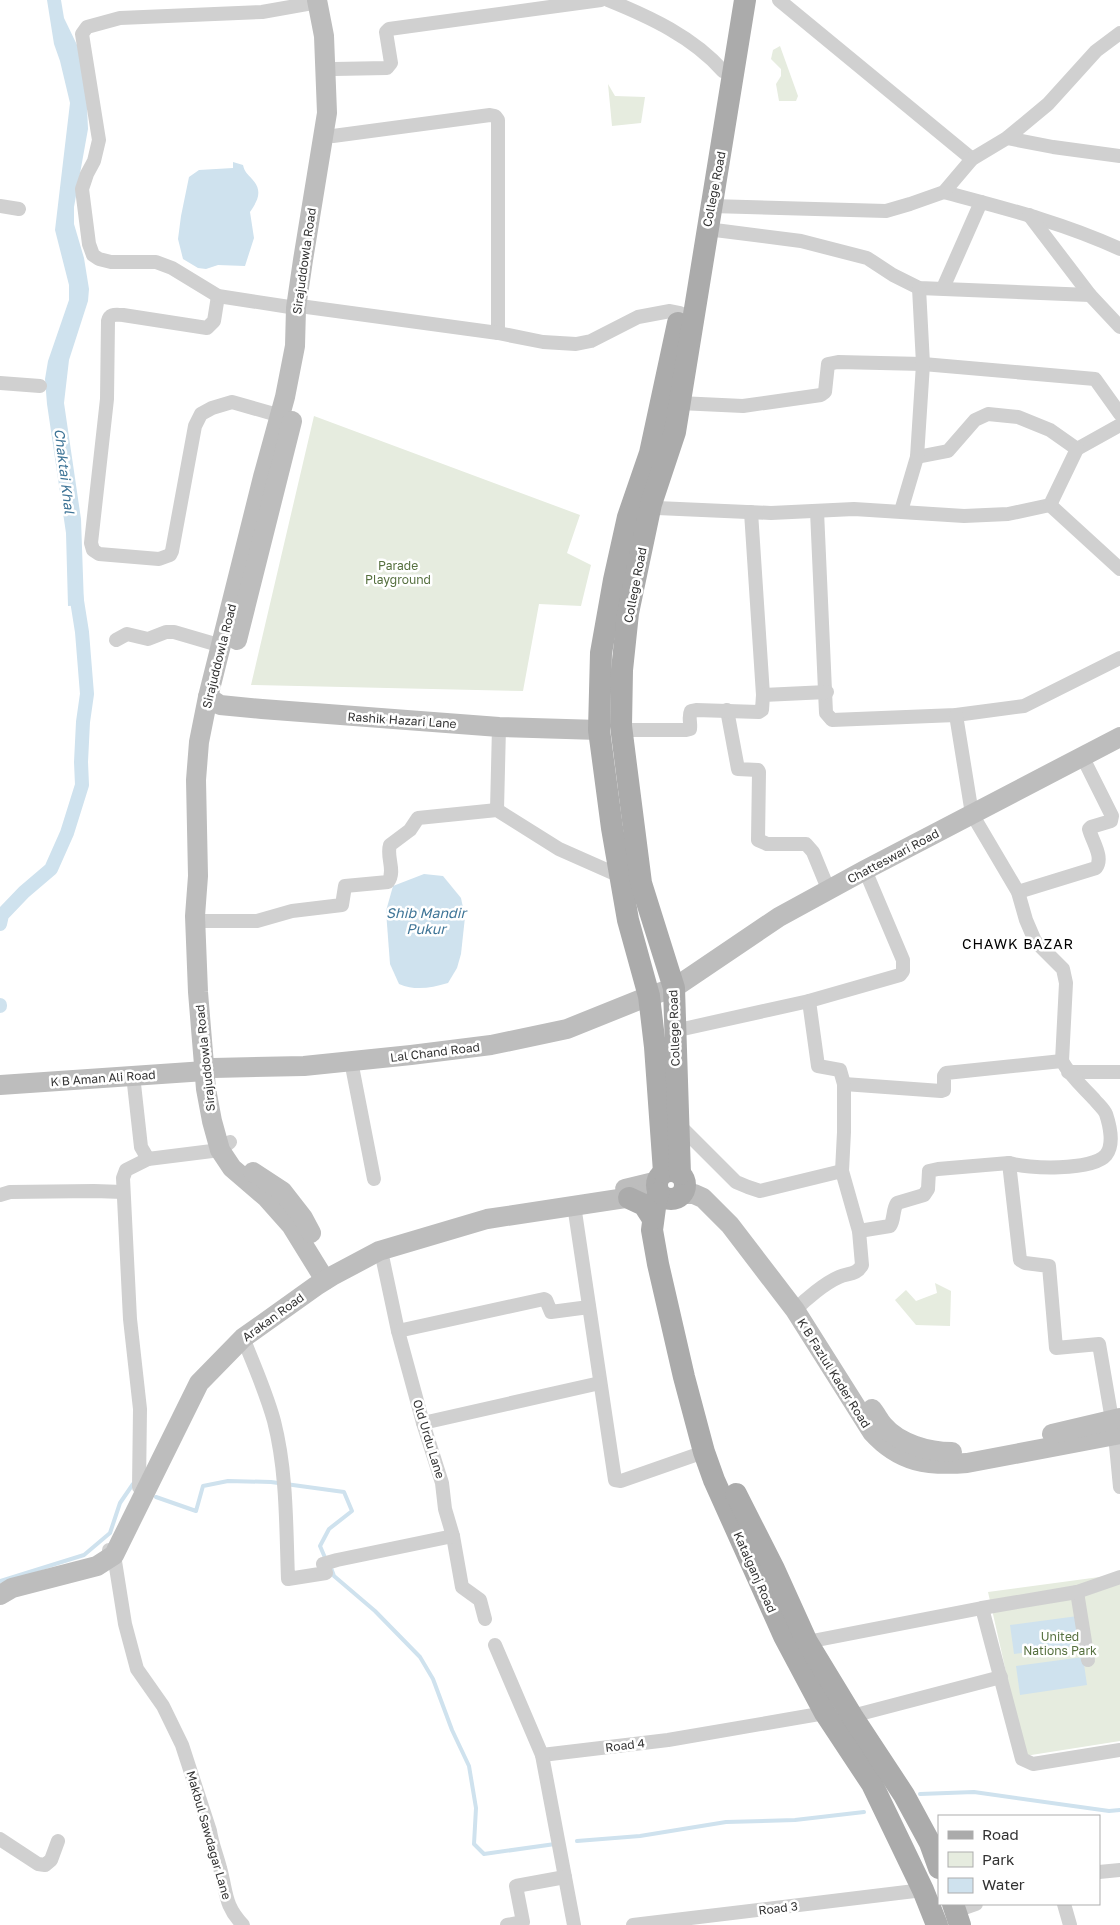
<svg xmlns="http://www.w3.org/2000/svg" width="1120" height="1925" viewBox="0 0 1120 1925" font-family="'Golos Text',sans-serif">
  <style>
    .green { fill: #e6ecdf }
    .water { fill: #cfe2ee }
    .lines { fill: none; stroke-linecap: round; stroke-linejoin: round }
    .stream { stroke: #cfe2ee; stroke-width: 4 }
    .canal { stroke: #cfe2ee; stroke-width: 14 }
    .street { stroke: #d0d0d0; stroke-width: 14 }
    .secondary { stroke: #bdbdbd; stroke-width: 20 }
    .primary { stroke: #ababab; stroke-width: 22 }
    .labels { text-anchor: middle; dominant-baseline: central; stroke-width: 5; stroke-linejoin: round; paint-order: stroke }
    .street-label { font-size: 12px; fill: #333; stroke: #fff }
    .park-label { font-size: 12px; fill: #56703f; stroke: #fff }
    .water-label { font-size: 14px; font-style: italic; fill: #3f7597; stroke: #fff }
    .neighbourhood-label { font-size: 14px; letter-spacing: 1px; fill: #000; stroke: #fff }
  </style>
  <rect width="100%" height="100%" fill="#fff"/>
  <!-- green -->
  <g class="green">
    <polygon points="780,46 798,96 796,101 779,101 776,84 781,76 781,69 771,59 773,50"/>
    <polygon points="608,84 615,96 645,97 641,123 612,126"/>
    <polygon points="314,416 580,515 567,553 591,565 581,606 539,604 523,691 251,685"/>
    <polygon points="935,1283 951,1291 950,1326 916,1325 895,1300 906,1290 916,1301 937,1293"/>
    <polygon points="1107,1576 1120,1581 1120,1741 1025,1756 988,1592"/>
  </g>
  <!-- water -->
  <g class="water">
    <polygon points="47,0 61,0 64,18 78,47 86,85 88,129 74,207 74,224 84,258 89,289 88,301 69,360 64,403 81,519 84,605 68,606 66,533 47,404 45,379 48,361 69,300 69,285 55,230 70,103 60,61 54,44"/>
    <path d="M 233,162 L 243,165 C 245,173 247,173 252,179 C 263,191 258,200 250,212 L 254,238 L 245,266 L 218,265 L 206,269 L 198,268 L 183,259 L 178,239 L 181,216 L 189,177 L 199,170 L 233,168 Z"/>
    <path d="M 424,874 L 443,876 L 461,898 L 465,917 L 461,954 L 457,968 L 448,983 C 430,988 416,991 399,984 L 390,964 L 386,911 L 393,886 Z"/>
    <polygon points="1078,1616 1082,1645 1014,1654 1010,1625"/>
    <polygon points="1083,1657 1087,1685 1020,1695 1016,1666"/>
  </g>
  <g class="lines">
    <!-- stream -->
    <g class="stream">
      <polyline points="156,1497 196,1511 203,1486 228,1481 271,1482 344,1492 352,1511 329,1529 320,1546 326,1560"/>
      <polyline points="331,1568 334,1576 375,1611 420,1657 433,1679 452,1730 469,1766 476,1808 474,1844 484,1854 555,1844"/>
      <polyline points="0,1581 84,1555 110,1533 120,1503 133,1484 136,1485"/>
      <polyline points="920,1794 974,1792 1109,1811 1120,1810"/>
      <polyline points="577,1841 640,1836 726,1822 795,1820 864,1812"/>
    </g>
    <!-- canal -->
    <g class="canal">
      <polyline points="0,924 2,915 24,892 51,869 67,833 82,785 81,762 83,722 87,694 82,632 75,588"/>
      <polyline points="0,1005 0,1006"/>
    </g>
    <!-- street -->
    <g class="street">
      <path d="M 608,0 C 650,17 693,37 723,71"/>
      <polyline points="779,0 972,159"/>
      <polyline points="334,69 387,68 391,63 386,32 389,29 601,0"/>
      <polyline points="333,136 490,115 495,116 498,120 498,333"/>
      <polyline points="1007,138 1053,147 1120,156"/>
      <path d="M 944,192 C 1004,208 1064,223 1120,249"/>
      <polyline points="0,206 19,209"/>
      <polyline points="711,206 886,211 910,204 944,192 972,159 1007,138 1048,104 1096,51 1120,33"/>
      <polyline points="1029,215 1090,295 1120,327"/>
      <polyline points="707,229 801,241 867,258 893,275 919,288 1090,295"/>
      <polyline points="943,288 981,202"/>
      <path d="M 218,296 L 214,321 L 207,328 L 123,315 C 116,315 110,313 108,321 L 107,399 L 91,543 L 93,550 L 99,554 L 159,559 L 170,555 L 172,551 L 195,426 L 201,414 L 212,408 L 232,402 L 274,414"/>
      <polyline points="307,307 498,333 543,342 576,344 591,341 638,317 670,311 680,313"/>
      <polyline points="296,308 218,296 172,268 156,262 111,262 99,259 93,255 89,244 82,189 87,174 94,161 99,140 82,34 87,27 120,18 262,12 318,2"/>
      <polyline points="0,383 40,386"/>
      <polyline points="679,403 743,406 821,395 825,392 828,364 838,362 923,364 1095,379 1120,414"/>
      <polyline points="1077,449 1120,425"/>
      <polyline points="651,504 657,508 771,513 854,509 964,516 1008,514 1050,505 1077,449 1050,430 1018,417 988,414 975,420 948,451 917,457"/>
      <polyline points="1050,505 1120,569"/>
      <polyline points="817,511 826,713 832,720 956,715 1024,706 1120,658"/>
      <polyline points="901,511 917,457 923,364 919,288"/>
      <polyline points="751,512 763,695"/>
      <polyline points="116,640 127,634 148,639 166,632 174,632 215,644 222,645"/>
      <polyline points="727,710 738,769 758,770 759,772 758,840 767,844 806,844 813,852 829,891"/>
      <path d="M 621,727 L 624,730 L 686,730 L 690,729 C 691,723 688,717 691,711 L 696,710 L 759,712 L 762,710 L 763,695 L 827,692"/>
      <polyline points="497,810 499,727"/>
      <path d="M 1018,892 L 1096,868 C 1104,857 1092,841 1089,829 L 1091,827 L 1111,821 L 1112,816 L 1082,756"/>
      <path d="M 205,921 L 257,921 L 292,911 L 342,905 L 345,886 L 388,882 C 396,871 386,857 390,845 L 410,830 L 418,818 L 497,810 L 559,849 L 620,876"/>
      <polyline points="674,1031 809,1001 900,975 903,971 903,960 865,870"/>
      <polyline points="351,1061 374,1179"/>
      <polyline points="1068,1072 1120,1072"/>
      <polyline points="133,1075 141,1147 148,1159"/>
      <polyline points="844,1084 941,1091 944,1090 944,1076 946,1073 1062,1061"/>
      <polyline points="679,1125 736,1182 748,1187 760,1191 842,1171"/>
      <polyline points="1009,1163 1020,1260 1025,1263 1049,1266 1056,1348 1099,1344 1112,1420"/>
      <polyline points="0,1195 10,1192 94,1191 123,1192"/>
      <polyline points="574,1205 615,1480 621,1481 704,1452"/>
      <path d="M 859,1231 L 890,1226 C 895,1218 892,1211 897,1203 L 924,1195 L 928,1189 L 929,1171 L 938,1169 L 1009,1163 C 1027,1169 1093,1171 1106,1155 C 1114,1145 1110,1126 1106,1114 C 1104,1109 1098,1104 1094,1099 C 1083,1087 1070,1076 1062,1061 L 1066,983 L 1063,969 L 1035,941 L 1026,920 L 1018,892 L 972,814 L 956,715"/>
      <polyline points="381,1251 398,1331 423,1423 442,1483 445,1509 453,1536 462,1587 480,1600 485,1619"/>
      <path d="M 795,1310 C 806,1299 825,1283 839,1277 C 848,1273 857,1275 862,1265 L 859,1231 L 842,1171 L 844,1132 L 844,1084 L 840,1070 L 818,1066 L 809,1001"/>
      <polyline points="398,1331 544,1299 546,1300 551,1312 589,1307"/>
      <path d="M 243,1338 C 254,1365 266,1392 274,1421 C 287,1472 286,1526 288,1579 L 326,1573 L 323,1564 L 337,1560 L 453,1536"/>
      <polyline points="423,1423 600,1383"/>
      <polyline points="1115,1435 1120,1487"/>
      <polyline points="139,1487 140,1409 130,1319 123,1178 126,1170 148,1159 220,1150 230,1142"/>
      <path d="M 109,1550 L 114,1555 L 125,1624 L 137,1669 L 163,1706 L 182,1745 L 210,1831 C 212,1844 217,1856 220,1868 C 227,1893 224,1905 243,1925"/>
      <polyline points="1077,1592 1088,1660"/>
      <polyline points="982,1608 1022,1759 1033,1764 1120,1750"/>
      <polyline points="807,1642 982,1608 1077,1592 1120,1577"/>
      <polyline points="495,1645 542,1755 668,1740 825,1713"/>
      <polyline points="852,1716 1001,1677"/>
      <polyline points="542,1755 574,1925"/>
      <polyline points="0,1839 38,1864 45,1865 51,1860 58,1841"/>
      <polyline points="1099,1872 1120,1870"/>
      <polyline points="1064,1904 1070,1925"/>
      <polyline points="956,1911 976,1904"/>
      <polyline points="507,1925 523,1922 516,1886 565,1877"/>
      <polyline points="633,1925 923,1890"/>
    </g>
    <!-- secondary -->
    <g class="secondary">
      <polyline points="317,0 324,36 327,113 303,260 296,308 295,346 285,397 263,477 208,697 199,742 196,780 198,876 195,916 198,992 206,1089 212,1121 220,1150 232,1168 267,1198 291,1225 325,1280"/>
      <polyline points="237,640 292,421"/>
      <polyline points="208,697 220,705 262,709 499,727 599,730"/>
      <polyline points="213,1068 304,1066 411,1055 491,1045 567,1029 649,996 674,988 779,917 865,870 1120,737"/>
      <polyline points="0,1085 205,1071"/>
      <polyline points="253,1172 282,1191 303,1218 311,1233"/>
      <polyline points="625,1189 658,1181"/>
      <path d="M 682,1194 L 694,1194 L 703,1198 L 730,1225 L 795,1310 L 872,1432 C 900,1463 928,1466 967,1463 L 1120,1434"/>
      <path d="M 872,1409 C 876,1414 879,1420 883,1425 C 899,1444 929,1452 952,1452"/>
      <polyline points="1052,1434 1120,1418"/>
      <polyline points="0,1595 12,1588 97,1566 114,1555 199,1383 243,1338 316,1286 332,1276 379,1251 487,1219 645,1195"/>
    </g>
    <!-- primary -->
    <g class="primary">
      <circle cx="671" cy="1185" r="14"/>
      <polyline points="664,1172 655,1047 649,996 628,920 612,828 599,730 601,653 614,580 628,517 650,453 678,323"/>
      <polyline points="680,1174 674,988 641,883 621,726 622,670 628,613 651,504 675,432 745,0"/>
      <polyline points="659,1193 656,1200 652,1230 658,1264 684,1377 704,1452 714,1480 784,1636 825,1713 872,1784 923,1890 937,1925"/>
      <polyline points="629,1198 644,1205 653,1219"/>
      <polyline points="736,1494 774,1569 807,1642 852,1716 904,1795 930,1843 939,1868"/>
      <polyline points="953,1904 960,1925"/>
    </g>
  </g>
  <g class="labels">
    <!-- street labels -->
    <g class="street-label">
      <text transform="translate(714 189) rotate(-79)">College Road</text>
      <text transform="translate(304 261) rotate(-82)">Sirajuddowla Road</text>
      <text transform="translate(635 585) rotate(-79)">College Road</text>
      <text transform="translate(219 656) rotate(-76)">Sirajuddowla Road</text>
      <text transform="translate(402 720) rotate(4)">Rashik Hazari Lane</text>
      <text transform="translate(893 856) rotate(-28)">Chatteswari Road</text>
      <text transform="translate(674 1028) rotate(-92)">College Road</text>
      <text transform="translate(435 1052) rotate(-7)">Lal Chand Road</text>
      <text transform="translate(205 1058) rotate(-96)">Sirajuddowla Road</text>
      <text transform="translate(103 1078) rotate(-4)">K B Aman Ali Road</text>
      <text transform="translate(273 1317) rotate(-36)">Arakan Road</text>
      <text transform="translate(834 1373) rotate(58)">K B Fazlul Kader Road</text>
      <text transform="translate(429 1439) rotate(73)">Old Urdu Lane</text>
      <text transform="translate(755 1572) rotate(66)">Katalganj Road</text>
      <text transform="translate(625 1745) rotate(-7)">Road 4</text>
      <text transform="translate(209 1835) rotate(74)">Makbul Sawdagar Lane</text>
      <text transform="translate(778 1908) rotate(-7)">Road 3</text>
    </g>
    <!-- park labels -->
    <g class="park-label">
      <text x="398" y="565">Parade<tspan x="398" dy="14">Playground</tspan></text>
      <text x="1060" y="1636">United<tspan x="1060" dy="14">Nations Park</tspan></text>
    </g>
    <!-- water labels -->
    <g class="water-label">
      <text transform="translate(65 471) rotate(83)">Chaktai Khal</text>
      <text x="426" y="912">Shib Mandir<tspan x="426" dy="16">Pukur</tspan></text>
    </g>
    <!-- neighbourhood labels -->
    <g class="neighbourhood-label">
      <text x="1018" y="943">CHAWK BAZAR</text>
    </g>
  </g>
  <!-- legend -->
  <rect x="938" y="1815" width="162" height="90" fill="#ffffff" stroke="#adadad"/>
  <rect x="948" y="1831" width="25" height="8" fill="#ababab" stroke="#adadad"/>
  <text x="982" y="1840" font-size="15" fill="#333333">Road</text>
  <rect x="948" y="1852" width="25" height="15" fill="#e6ecdf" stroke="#adadad"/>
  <text x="982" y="1865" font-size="15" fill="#333333">Park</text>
  <rect x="948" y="1878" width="25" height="15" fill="#cfe2ee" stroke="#adadad"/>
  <text x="982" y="1890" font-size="15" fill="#333333">Water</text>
</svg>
